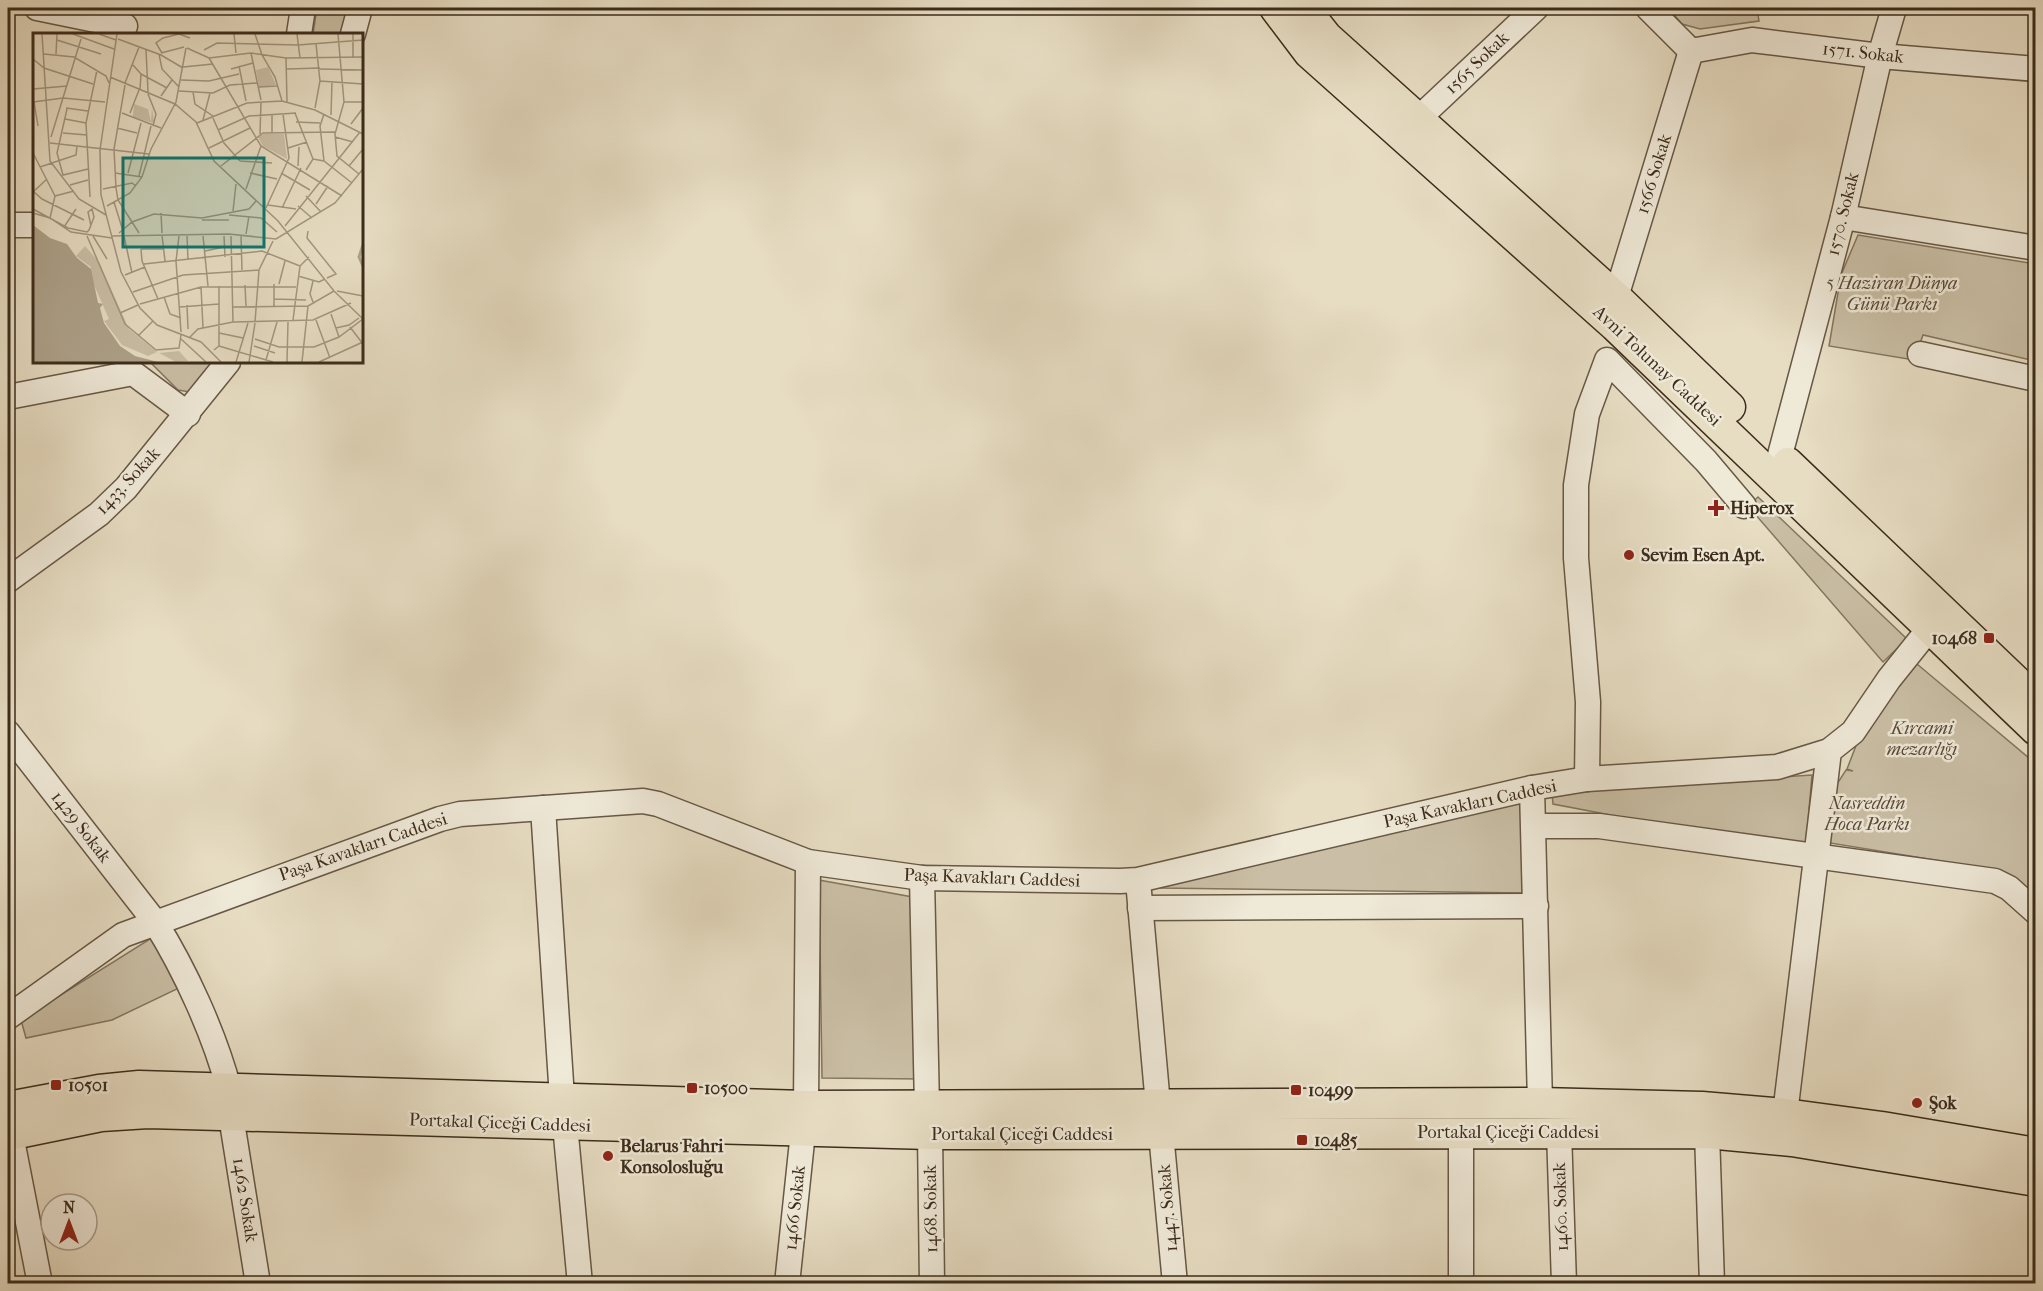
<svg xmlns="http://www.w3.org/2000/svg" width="2043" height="1291" viewBox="0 0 2043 1291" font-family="'IM FELL French Canon',serif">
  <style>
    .green { fill: #cabfa6; stroke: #837660; stroke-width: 1.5 }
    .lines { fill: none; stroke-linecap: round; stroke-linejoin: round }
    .minor-casing { stroke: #675845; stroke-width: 27 }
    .major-casing { stroke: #3c2c1b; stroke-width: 33 }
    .minor { stroke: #efe9d8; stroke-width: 24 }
    .major { stroke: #e7ddc3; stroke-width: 30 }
    .poi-dot { fill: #8f2418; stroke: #efe9d8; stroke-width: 2 }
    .labels { text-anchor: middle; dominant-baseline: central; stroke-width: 5; stroke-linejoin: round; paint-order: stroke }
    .street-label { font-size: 18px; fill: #3c2c1b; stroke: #efe9d8 }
    .park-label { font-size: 18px; font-style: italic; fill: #584937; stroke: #efe9d8 }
    .poi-label { font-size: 18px; font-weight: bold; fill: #3c2c1b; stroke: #efe9d8; text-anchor: start }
    .inset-river { fill: none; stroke: #ada18a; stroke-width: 3 }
    .inset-road { fill: none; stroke: #a39680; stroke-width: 1.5 }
    .view { fill: #0f766e; fill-opacity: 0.15; stroke: #0f766e; stroke-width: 3 }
    .inset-edge { fill: none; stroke: #3c2c1b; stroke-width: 3 }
  </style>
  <rect width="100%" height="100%" fill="#e7ddc3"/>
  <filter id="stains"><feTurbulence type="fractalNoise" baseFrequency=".00333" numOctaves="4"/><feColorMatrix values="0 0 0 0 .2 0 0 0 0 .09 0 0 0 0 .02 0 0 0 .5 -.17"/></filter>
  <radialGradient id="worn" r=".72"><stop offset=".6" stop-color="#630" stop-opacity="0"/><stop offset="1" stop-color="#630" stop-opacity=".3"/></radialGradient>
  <!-- green -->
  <g class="green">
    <polygon points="317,8 350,8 344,34 313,34"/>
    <polygon points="1668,8 1757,8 1759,21 1700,29 1682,24"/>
    <polygon points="1858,235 2035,264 2035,361 1923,335 1914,360 1829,346 1841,275"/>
    <polygon points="150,362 215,362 190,392 178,390"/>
    <polygon points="1758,497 1907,639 1883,662 1748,506"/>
    <polygon points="1917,664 2035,763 2035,899 2002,871 1830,843 1837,784 1846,770 1853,771 1847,769 1864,725"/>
    <polygon points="1812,775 1806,844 1621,817 1553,804 1552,793"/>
    <polygon points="1522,799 1524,893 1158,888"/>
    <polygon points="819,880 918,898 921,1079 822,1078"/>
    <polygon points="153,937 179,988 112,1020 26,1038 21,1020"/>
  </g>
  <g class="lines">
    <defs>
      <g id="minor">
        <polyline points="37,8 125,26"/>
        <polyline points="1648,8 1691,51"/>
        <polyline points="299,34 303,8"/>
        <polyline points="353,34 360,8"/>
        <polyline points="1691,51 1752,40 1880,56 2036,69"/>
        <polyline points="1419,118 1536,8"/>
        <polyline points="1843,217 2036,248"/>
        <polyline points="8,225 34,225"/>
        <polyline points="1616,297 1691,51"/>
        <polyline points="1920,354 2036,379"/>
        <polyline points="8,397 133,373 188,414"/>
        <polyline points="1780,455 1843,217 1880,56 1894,8"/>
        <polyline points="8,580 99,514 126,488 228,362"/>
        <path d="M 8,733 L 155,922 C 185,970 214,1033 229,1089"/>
        <polyline points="1587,779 1588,702 1576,558 1576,485 1587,414 1607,360 1706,461 1744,506"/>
        <polyline points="1532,788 1540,1103"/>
        <polyline points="543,808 562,1098"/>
        <polyline points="1535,826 1599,826 1995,881 2009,888 2036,912"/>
        <polyline points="922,878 927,1107"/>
        <polyline points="1139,892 1158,1105"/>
        <polyline points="1140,908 1536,906"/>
        <polyline points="8,1017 123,935 440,819 460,814 643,801 658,804 808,862 922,878 1120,881 1138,880 1532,788 1587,779 1777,767 1829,751 1853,732 1889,679 1929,629"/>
        <polyline points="806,1106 808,862"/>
        <polyline points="1785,1114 1829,751"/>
        <polyline points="231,1116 258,1284"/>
        <polyline points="565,1125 580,1284"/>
        <polyline points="1461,1131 1461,1284"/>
        <polyline points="1559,1131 1564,1284"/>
        <polyline points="1161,1133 1175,1284"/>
        <polyline points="1707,1133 1712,1284"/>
        <polyline points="930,1134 932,1284"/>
        <polyline points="11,1135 40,1284"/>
        <polyline points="787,1284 803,1132"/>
      </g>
      <g id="major">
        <polyline points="1275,8 1309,53 1615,326 2036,730"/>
        <polyline points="1304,8 1327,37 1616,297 1730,407"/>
        <polyline points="1788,463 2036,700"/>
        <polyline points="8,1107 99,1090 139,1086 806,1106 1540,1103 1702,1107 1785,1114 1882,1127 2036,1153"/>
        <polyline points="8,1135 101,1116 148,1113 930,1134 1707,1133 1792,1141 2036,1181"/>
      </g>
    </defs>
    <!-- minor casing -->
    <use href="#minor" class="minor-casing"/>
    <!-- major casing -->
    <use href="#major" class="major-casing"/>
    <!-- minor -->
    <use href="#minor" class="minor"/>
    <!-- major -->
    <use href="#major" class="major"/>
  </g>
  <!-- markers -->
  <g class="poi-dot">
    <path d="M1713 499h6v6h6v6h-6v6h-6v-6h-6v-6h6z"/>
    <circle cx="1629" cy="555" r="6"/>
    <rect x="1983" y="632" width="12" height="12" rx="3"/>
    <rect x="50" y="1079" width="12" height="12" rx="3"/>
    <rect x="686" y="1082" width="12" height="12" rx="3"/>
    <rect x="1290" y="1084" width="12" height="12" rx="3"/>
    <circle cx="1917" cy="1103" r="6"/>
    <rect x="1296" y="1134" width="12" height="12" rx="3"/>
    <circle cx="608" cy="1156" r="6"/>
  </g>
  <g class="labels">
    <!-- street labels -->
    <g class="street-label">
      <text transform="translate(1863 53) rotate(6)">1571. Sokak</text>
      <text transform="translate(1477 63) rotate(-44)">1565 Sokak</text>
      <text transform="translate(1654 174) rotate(-73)">1566 Sokak</text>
      <text transform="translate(1843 214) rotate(-76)">1570. Sokak</text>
      <text transform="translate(1657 366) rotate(43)">Avni Tolunay Caddesi</text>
      <text transform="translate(128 481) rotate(-47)">1433. Sokak</text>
      <text transform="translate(1470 804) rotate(-12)">Paşa Kavakları Caddesi</text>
      <text transform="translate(81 827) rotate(52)">1429 Sokak</text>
      <text transform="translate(363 847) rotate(-19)">Paşa Kavakları Caddesi</text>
      <text transform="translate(992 878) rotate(2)">Paşa Kavakları Caddesi</text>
      <text transform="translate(500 1123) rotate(2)">Portakal Çiceği Caddesi</text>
      <text x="1508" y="1132">Portakal Çiceği Caddesi</text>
      <text x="1022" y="1134">Portakal Çiceği Caddesi</text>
      <text transform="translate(245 1200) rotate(81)">1462 Sokak</text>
      <text transform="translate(1561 1207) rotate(-92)">1460. Sokak</text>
      <text transform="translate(795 1208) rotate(-84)">1466 Sokak</text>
      <text transform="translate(1168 1208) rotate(-95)">1447. Sokak</text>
      <text transform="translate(931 1209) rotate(-91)">1468. Sokak</text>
    </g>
    <!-- park labels -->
    <g class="park-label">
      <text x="1892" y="283">5 Haziran Dünya<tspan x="1892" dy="21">Günü Parkı</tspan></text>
      <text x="1922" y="728">Kırcami<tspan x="1922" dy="21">mezarlığı</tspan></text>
      <text x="1867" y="803">Nasreddin<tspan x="1867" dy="21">Hoca Parkı</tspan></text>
    </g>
    <!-- poi labels -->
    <g class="poi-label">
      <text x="1730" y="508">Hiperox</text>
      <text x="1641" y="555">Sevim Esen Apt.</text>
      <text x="1977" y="638" text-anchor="end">10468</text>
      <text x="68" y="1085">10501</text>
      <text x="704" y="1088">10500</text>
      <text x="1308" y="1090">10499</text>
      <text x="1929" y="1103">Şok</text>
      <text x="1314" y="1140">10485</text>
      <text x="620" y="1146">Belarus Fahri<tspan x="620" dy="21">Konsolosluğu</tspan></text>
    </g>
  </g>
  <!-- overview -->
  <g transform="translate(33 33)">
    <rect width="330" height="330" fill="#e7ddc3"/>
    <path d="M 235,34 L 243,52 L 226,54 L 223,37 ZM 101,71 L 115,76 L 118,89 L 119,75 L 121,90 L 100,84 ZM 231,101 L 251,101 L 254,126 L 230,113 L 225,104 ZM 52,213 L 66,229 L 96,296 L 124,319 L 115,323 L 89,312 L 71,288 L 76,286 L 58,245 L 58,234 L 43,223 ZM 146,318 L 155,328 L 143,329 L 126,320 Z" fill="#cabfa6"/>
    <path d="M 0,192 L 17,205 L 34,211 L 44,225 L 58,236 L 65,270 L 70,271 L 67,275 L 71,290 L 87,313 L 102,323 L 125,329 L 0,329 Z" fill="#ada18a"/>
    <path class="inset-river" d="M 330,212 L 326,224 L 330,233"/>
    <path class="inset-road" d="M 9,1 L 17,128 L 46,166 L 73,182M 40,1 L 81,16M 66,1 L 83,7M 84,1 L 67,117 L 68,162 L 88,239 L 107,275 L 124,292 L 168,309 L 188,329M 201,1 L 203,20M 222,1 L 229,22 L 242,44 L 249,68M 264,1 L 267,25M 305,1 L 311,69 L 302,101 L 304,123 L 326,141M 320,1 L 320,24M 85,6 L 128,22 L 150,35M 24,7 L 68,21M 154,15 L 176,25M 113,17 L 115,59M 171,17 L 184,10 L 265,12 L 330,7M 128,20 L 151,14M 129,20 L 123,10 L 130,5 L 146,1 L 157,5M 218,20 L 228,67M 11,21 L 41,24 L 73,43 L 76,50M 23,21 L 24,1M 126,21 L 129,36 L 146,54M 176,25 L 228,113 L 309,163M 176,25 L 218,20 L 253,25 L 330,24M 253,25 L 254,69M 0,26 L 11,35 L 60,51M 100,32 L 108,41 L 107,56M 206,33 L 213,68M 150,34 L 180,31M 198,36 L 220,30M 254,36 L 287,35M 287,36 L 330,37M 108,41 L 134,55M 77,44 L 142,71 L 163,89 L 181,128 L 245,188 L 301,258 L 330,286M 148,47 L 176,48 L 206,41M 287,48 L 330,51M 92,50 L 106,14M 92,52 L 81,116 L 83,155 L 85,167 L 106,200M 226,54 L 244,53M 0,56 L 34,53M 146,58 L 180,60 L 197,52 L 224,50M 160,59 L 162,71 L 180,83M 115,61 L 123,81 L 120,93M 128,63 L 139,47M 0,69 L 30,65 L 72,69M 1,69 L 5,93M 311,69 L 330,69M 33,75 L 55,78M 282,75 L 287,48 L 283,11M 34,76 L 24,120 L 30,142 L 55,136M 89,80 L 128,95M 97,80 L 106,57M 262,80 L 280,126M 291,81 L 287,93 L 291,128M 239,82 L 239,100M 298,82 L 299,48M 180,85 L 191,110 L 207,128M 32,86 L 53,90M 170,87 L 177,60M 263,89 L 287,90M 164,90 L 214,70 L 249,68 L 282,77 L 330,101M 318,91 L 330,75M 84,95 L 104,100M 185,97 L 216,83 L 263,80M 30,100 L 54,102M 227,101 L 228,69M 18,104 L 48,6M 302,104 L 320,109M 17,110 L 116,121M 176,115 L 217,95M 255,115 L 274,109M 0,120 L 22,163 L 17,185M 207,128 L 239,130M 188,133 L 230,100 L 302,99M 265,133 L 266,114M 316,133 L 330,116M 7,134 L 43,122 L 44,113M 273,137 L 280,126 L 291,128 L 319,150M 82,140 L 109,144M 95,140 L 108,90M 217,140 L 244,146M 248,140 L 277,157M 106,143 L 118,93M 37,152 L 55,147M 70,156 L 99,150 L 103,153M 213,156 L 228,113M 0,158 L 9,166 L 51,187M 0,159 L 14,146M 22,163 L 41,158M 273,163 L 288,179M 57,164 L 53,90 L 64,37M 81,169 L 90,198M 283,171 L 295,153M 235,172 L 263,176M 74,173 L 97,160 L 109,144 L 118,116 L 143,69 L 153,15M 265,173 L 279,185M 233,175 L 256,125 L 250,81M 249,175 L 268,135M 0,176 L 35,195 L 54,199 L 56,197 L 61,184 L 59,176 L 55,179 L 58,193M 200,178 L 203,151M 0,180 L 17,185 L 38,199 L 79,205M 128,180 L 129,200M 196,182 L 228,185 L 244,199M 169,187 L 196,187M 252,193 L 327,99M 31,194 L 43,176M 275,198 L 274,205 L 303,241 L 294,245M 86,200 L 99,189 L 121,181 L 169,185 L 216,176 L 223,168M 213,201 L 216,183M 129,202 L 132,228M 54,203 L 92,291 L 123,317 L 146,315 L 148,302M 60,203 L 74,226M 79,203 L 196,201 L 243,206 L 302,170 L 330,136M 91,203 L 99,240M 146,203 L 143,228 L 148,299M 154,203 L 155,227M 170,203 L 175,253M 191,203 L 192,224M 198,203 L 200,289M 208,203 L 209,237M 108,216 L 109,228 L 125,266M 108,216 L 130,216M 172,218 L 191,214M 111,231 L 229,218 L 267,233M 92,242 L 112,234M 265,243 L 286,249 L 292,246M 280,248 L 277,261 L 280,269M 246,251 L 252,228M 212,252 L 213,273M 168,254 L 170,295M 304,258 L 330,263M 100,259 L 150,242 L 226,237M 131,264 L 137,281 L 148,285M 241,266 L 273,267M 107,271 L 168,254 L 263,254M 154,272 L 155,296M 241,273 L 241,251M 147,274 L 186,271M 200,274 L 275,273M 87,280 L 105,272M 298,281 L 306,304M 260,287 L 267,233 L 276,224M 283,287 L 297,325M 222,289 L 226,237 L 240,208M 186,292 L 186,253M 317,294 L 330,311M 303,295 L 316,292 L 326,285M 186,300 L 210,305M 105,303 L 120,288M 157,304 L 165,296 L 200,289 L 280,287 L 318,270M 148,306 L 173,329M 222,306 L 246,314 L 281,314 L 306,304 L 330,286M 186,313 L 240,329M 221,313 L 242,320M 181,317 L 186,313 L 186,293M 233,327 L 244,289M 203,329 L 215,290M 216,329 L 222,290M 254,329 L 255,289M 269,329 L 275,273 L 301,258M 286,329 L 330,309"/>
    <path class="view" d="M 90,125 L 231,125 L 231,214 L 90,214 Z"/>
    <rect width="330" height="330" class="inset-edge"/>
  </g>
  <!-- margin -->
  <rect width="2043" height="1291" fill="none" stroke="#e7ddc3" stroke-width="30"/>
  <rect x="9" y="9" width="2025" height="1273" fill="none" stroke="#3c2c1b" stroke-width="3"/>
  <rect x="15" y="15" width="2013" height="1261" fill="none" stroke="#3c2c1b" stroke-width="1.5"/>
  <!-- north arrow -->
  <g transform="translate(69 1222)"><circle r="28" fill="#efe9d8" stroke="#a79d8c" stroke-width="1.5"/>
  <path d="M0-4.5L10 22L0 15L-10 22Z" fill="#8f2418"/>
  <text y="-9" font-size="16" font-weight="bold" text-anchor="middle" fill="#3c2c1b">N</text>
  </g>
  <rect width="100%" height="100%" filter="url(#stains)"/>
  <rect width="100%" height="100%" fill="url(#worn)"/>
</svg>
